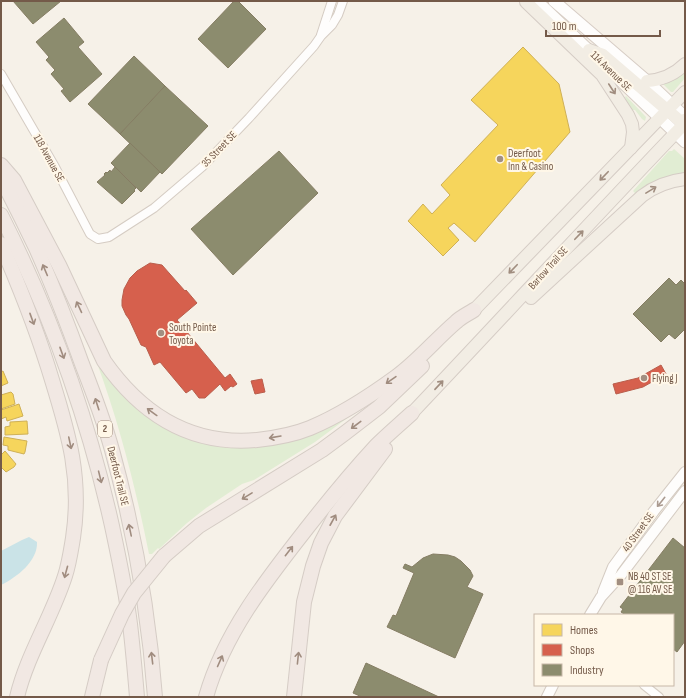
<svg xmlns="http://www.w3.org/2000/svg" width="686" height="698" viewBox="0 0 686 698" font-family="'Sofia Sans Condensed',sans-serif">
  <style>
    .green { fill: #e1edd3 }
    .water { fill: #cae3e7 }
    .homes { fill: #f6d55c; stroke: #cfb056 }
    .shops { fill: #d6604d; stroke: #b95e4c }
    .industry { fill: #8c8c6e; stroke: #857d63 }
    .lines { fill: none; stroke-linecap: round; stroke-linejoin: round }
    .minor-casing { stroke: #d5ccc3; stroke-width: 10 }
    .tertiary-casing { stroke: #d5ccc3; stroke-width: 12 }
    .secondary-casing { stroke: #d7cdc5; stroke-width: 13 }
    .primary-casing { stroke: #d5ccc5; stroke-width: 14 }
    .motorway-casing { stroke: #d5ccc5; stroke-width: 16 }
    .minor { stroke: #fefdfc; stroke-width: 8 }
    .tertiary { stroke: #fefdfc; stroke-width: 10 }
    .secondary { stroke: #fefdfc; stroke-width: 11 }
    .primary { stroke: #f2ede4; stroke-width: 12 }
    .motorway { stroke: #f1e8e3; stroke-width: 14 }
    .motorway-bridge-casing { stroke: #d5ccc5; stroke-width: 16; stroke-linecap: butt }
    .motorway-bridge { stroke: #f1e8e3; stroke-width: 14 }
    .oneway { stroke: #a08d7f }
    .oneway2 { stroke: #a08c7f }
    .oneway3 { stroke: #ab9b91 }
    .poi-dot { fill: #a28f81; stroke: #fff7e8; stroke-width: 1.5 }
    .labels { text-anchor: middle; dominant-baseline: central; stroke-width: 4; stroke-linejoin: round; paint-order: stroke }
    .shield { fill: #fff7e8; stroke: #9e8979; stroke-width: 1 }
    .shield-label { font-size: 10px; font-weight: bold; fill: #745a49 }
    .street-label { font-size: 11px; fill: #745a49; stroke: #fff7e8 }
    .poi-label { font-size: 11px; fill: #745a49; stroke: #fff7e8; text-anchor: start }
  </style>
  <rect width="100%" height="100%" fill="#f6f1e8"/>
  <!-- green -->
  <g class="green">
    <polygon points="685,67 685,78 673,92 671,92 663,84"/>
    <polygon points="626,96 646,117 645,121 642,119 635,110 630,110 625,97"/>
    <polygon points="674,149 685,159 685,174 636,194 633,191 669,151 672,151"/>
    <path d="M 100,362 L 123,394 L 234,445 L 354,413 L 315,442 L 254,480 L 242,484 L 206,508 L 187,523 L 159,549 L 158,548 L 152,554 L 149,554 C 136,489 120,426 97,363 Z"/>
  </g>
  <!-- water -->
  <path class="water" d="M 29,537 L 37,542 C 38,561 17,577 1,585 L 1,551 L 22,540 Z"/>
  <!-- homes -->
  <g class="homes">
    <polygon points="523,47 559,84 570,132 475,242 454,223 448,228 459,240 443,256 408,221 423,204 432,214 450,195 441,185 498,125 471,100"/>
    <polygon points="3,371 8,383 1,386 1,372"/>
    <polygon points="11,392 13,394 15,404 1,409 1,395"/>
    <polygon points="19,404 23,416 7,421 6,417 1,419 1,410"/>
    <polygon points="27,421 28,434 5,435 5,427 10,426 10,422"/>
    <polygon points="4,437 27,441 25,452 24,454 8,450 8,446 3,445"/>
    <polygon points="5,451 16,464 14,467 6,472 1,467 1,453 2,454"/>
  </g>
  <!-- shops -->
  <g class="shops">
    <polygon points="150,263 162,265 185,291 186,290 197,303 177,320 225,378 230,374 237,384 233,387 231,386 225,391 220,384 205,398 199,398 192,389 186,393 160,362 154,365 146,347 141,345 129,319 126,315 122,306 122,300 124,289 130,278 137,271"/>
    <polygon points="661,365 666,374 643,387 616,394 613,384 638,378"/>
    <polygon points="262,379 265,392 255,394 251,381"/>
  </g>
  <!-- industry -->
  <g class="industry">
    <polygon points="13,1 61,1 33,24"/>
    <polygon points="234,1 238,1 266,29 228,68 198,39"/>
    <polygon points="64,18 84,42 78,47 102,74 70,102 61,91 64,89 51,74 55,70 46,60 49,57 36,42"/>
    <polygon points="134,56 165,86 120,134 88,104"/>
    <polygon points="165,86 208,126 162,174 120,134"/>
    <polygon points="130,143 160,172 141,192 111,163"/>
    <polygon points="279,151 318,193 233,275 191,229"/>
    <polygon points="115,167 136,188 134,190 135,191 122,204 97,182 105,175 104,174 106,172 107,173 110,170 111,172"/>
    <polygon points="669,278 676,285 681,280 685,284 685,329 675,339 669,334 661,342 633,314"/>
    <polygon points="673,538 685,548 685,641 677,652 673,649 673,615 623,615 624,614 621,612 623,609 620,607"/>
    <polygon points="433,554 448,555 455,557 461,561 470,570 473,576 467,587 483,594 455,658 387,627 393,615 396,616 414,573 403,568 405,564 412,567 423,558"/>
    <polygon points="366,663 439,697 362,697 353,693"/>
  </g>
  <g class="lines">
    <defs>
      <g id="minor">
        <polyline points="321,35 332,1"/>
        <polyline points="1,74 55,167 90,234 98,239 109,237 154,208 202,167 249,118 314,46 321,36 332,25 338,15 343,1"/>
        <polyline points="644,685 659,697"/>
      </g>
      <g id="tertiary">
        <polyline points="603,592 613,567 654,511 685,472"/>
        <polyline points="590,615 601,597 621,575 685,491"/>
        <polyline points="547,697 553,685"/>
      </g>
      <g id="secondary">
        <polyline points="537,1 685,142"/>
        <polyline points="554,1 647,81 685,117"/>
      </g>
      <g id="primary">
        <polyline points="526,2 602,75 628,115 632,124 633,132 631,148"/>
        <polyline points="589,50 603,55 680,121 685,120"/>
        <path d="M 647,81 C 662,80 674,75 685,64"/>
        <path d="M 531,298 L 642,196 C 655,186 668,181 685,179"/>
        <polyline points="474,310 685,92"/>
        <path d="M 412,413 C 503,317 593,219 685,123"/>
      </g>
      <g id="motorway">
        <path d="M 1,165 L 14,180 L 59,265 L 104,361 C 141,414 191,446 257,440 C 275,438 293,435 310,428 C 341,415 370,396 396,377 C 418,361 436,339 456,322 C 461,317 468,314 474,310"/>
        <path d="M 1,178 C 13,201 25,225 36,248 C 53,286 68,325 82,364 C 93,392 104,421 112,450 C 134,530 149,614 155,697"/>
        <path d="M 1,215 C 51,314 88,418 112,526 C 119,559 126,591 130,624 C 133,649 135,673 137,697"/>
        <path d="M 1,244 C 21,290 38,333 52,380 C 69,435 82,479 73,538 C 71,550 69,564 65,576 C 52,617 27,655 17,697"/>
        <polyline points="164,556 199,526 322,450 345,433 379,407 422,366"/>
        <polyline points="92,697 101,660"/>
        <path d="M 206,697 C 224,633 267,579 307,528 C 329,500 352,472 376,446 C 387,435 400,424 412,413"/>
        <polyline points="294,697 304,602 313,566 321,543 335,516 385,449"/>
      </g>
    </defs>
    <!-- minor casing -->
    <use href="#minor" class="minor-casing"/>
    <!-- tertiary casing -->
    <use href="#tertiary" class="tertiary-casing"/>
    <!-- secondary casing -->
    <use href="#secondary" class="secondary-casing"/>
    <!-- primary casing -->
    <use href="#primary" class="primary-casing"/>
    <!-- motorway casing -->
    <use href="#motorway" class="motorway-casing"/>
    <!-- minor -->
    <use href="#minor" class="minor"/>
    <!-- tertiary -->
    <use href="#tertiary" class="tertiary"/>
    <!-- secondary -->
    <use href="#secondary" class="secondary"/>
    <!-- primary -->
    <use href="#primary" class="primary"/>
    <!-- motorway -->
    <use href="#motorway" class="motorway"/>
    <defs>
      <polyline id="motorway-bridge" points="101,660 122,614 134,593 164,556"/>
    </defs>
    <!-- motorway-bridge casing -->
    <use href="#motorway-bridge" class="motorway-bridge-casing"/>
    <!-- motorway-bridge -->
    <use href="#motorway-bridge" class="motorway-bridge"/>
  </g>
  <!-- one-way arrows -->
  <defs><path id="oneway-shaft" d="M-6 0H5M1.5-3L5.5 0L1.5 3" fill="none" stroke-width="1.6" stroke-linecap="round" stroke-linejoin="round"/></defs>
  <g class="oneway">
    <use href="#oneway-shaft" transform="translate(612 89) rotate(57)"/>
    <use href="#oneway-shaft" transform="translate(604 176) rotate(134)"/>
    <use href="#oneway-shaft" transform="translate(651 190) rotate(-31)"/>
    <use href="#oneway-shaft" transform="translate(579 235) rotate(-46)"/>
    <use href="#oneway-shaft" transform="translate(513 269) rotate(134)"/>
    <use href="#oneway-shaft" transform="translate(439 385) rotate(-47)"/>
  </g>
  <g class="oneway2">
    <use href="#oneway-shaft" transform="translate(45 270) rotate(-113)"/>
    <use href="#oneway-shaft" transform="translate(79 307) rotate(-115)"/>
    <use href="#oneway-shaft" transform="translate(32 319) rotate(70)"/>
    <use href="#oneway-shaft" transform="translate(62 353) rotate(70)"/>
    <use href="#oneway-shaft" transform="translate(391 380) rotate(145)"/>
    <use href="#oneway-shaft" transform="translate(97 404) rotate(-108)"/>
    <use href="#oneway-shaft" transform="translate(152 412) rotate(-144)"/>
    <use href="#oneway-shaft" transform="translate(356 425) rotate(143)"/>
    <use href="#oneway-shaft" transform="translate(275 437) rotate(170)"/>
    <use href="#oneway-shaft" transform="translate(70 443) rotate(78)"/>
    <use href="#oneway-shaft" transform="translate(100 477) rotate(76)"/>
    <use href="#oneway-shaft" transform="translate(247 496) rotate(148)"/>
    <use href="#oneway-shaft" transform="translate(333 520) rotate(-61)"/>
    <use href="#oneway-shaft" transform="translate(130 530) rotate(-102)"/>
    <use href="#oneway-shaft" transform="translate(289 551) rotate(-52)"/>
    <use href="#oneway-shaft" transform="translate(66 572) rotate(105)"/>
    <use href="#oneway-shaft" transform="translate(152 658) rotate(-97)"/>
    <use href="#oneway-shaft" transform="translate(298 658) rotate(-84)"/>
    <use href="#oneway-shaft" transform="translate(220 661) rotate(-66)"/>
  </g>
  <use class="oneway3" href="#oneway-shaft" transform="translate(661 502) rotate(129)"/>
  <!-- markers -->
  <g class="poi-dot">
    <circle cx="500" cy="159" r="4"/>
    <circle cx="161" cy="333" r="4"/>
    <circle cx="644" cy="378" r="4"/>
    <rect x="616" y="578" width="8" height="8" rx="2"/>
  </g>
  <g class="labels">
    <!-- shield labels -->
    <rect class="shield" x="98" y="421" width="14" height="16" rx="3"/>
    <g class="shield-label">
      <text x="105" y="429">2</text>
    </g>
    <!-- street labels -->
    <g class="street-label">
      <text transform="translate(611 71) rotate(44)">114 Avenue SE</text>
      <text transform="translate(219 149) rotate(-46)">35 Street SE</text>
      <text transform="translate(49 158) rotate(61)">118 Avenue SE</text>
      <text transform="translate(548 268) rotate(-48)">Barlow Trail SE</text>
      <text transform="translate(118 476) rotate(76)">Deerfoot Trail SE</text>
      <text transform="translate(638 532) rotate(-54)">40 Street SE</text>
    </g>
    <!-- poi labels -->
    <g class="poi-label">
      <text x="508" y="153">Deerfoot<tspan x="508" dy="13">Inn &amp; Casino</tspan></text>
      <text x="169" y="327">South Pointe<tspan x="169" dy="13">Toyota</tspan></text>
      <text x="652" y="378">Flying J</text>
      <text x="628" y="576">NB 40 ST SE<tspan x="628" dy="13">@ 116 AV SE</tspan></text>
    </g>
  </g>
  <!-- border -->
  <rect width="686" height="698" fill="none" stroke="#745a49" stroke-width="4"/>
  <!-- legend -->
  <rect x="534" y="614" width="140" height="72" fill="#fff7e8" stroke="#c7b8a8"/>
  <rect x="542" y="624" width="20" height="12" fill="#f6d55c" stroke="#c7b8a8"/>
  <text x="570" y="634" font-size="12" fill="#745a49">Homes</text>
  <rect x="542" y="644" width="20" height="12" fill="#d6604d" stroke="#c7b8a8"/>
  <text x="570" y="654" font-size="12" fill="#745a49">Shops</text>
  <rect x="542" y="664" width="20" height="12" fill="#8c8c6e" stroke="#c7b8a8"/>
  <text x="570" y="674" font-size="12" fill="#745a49">Industry</text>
  <!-- scale -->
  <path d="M546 30v6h114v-6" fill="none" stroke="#745a49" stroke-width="2"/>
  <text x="552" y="30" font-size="12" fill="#745a49" stroke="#fff7e8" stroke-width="3" paint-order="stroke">100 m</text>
</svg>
